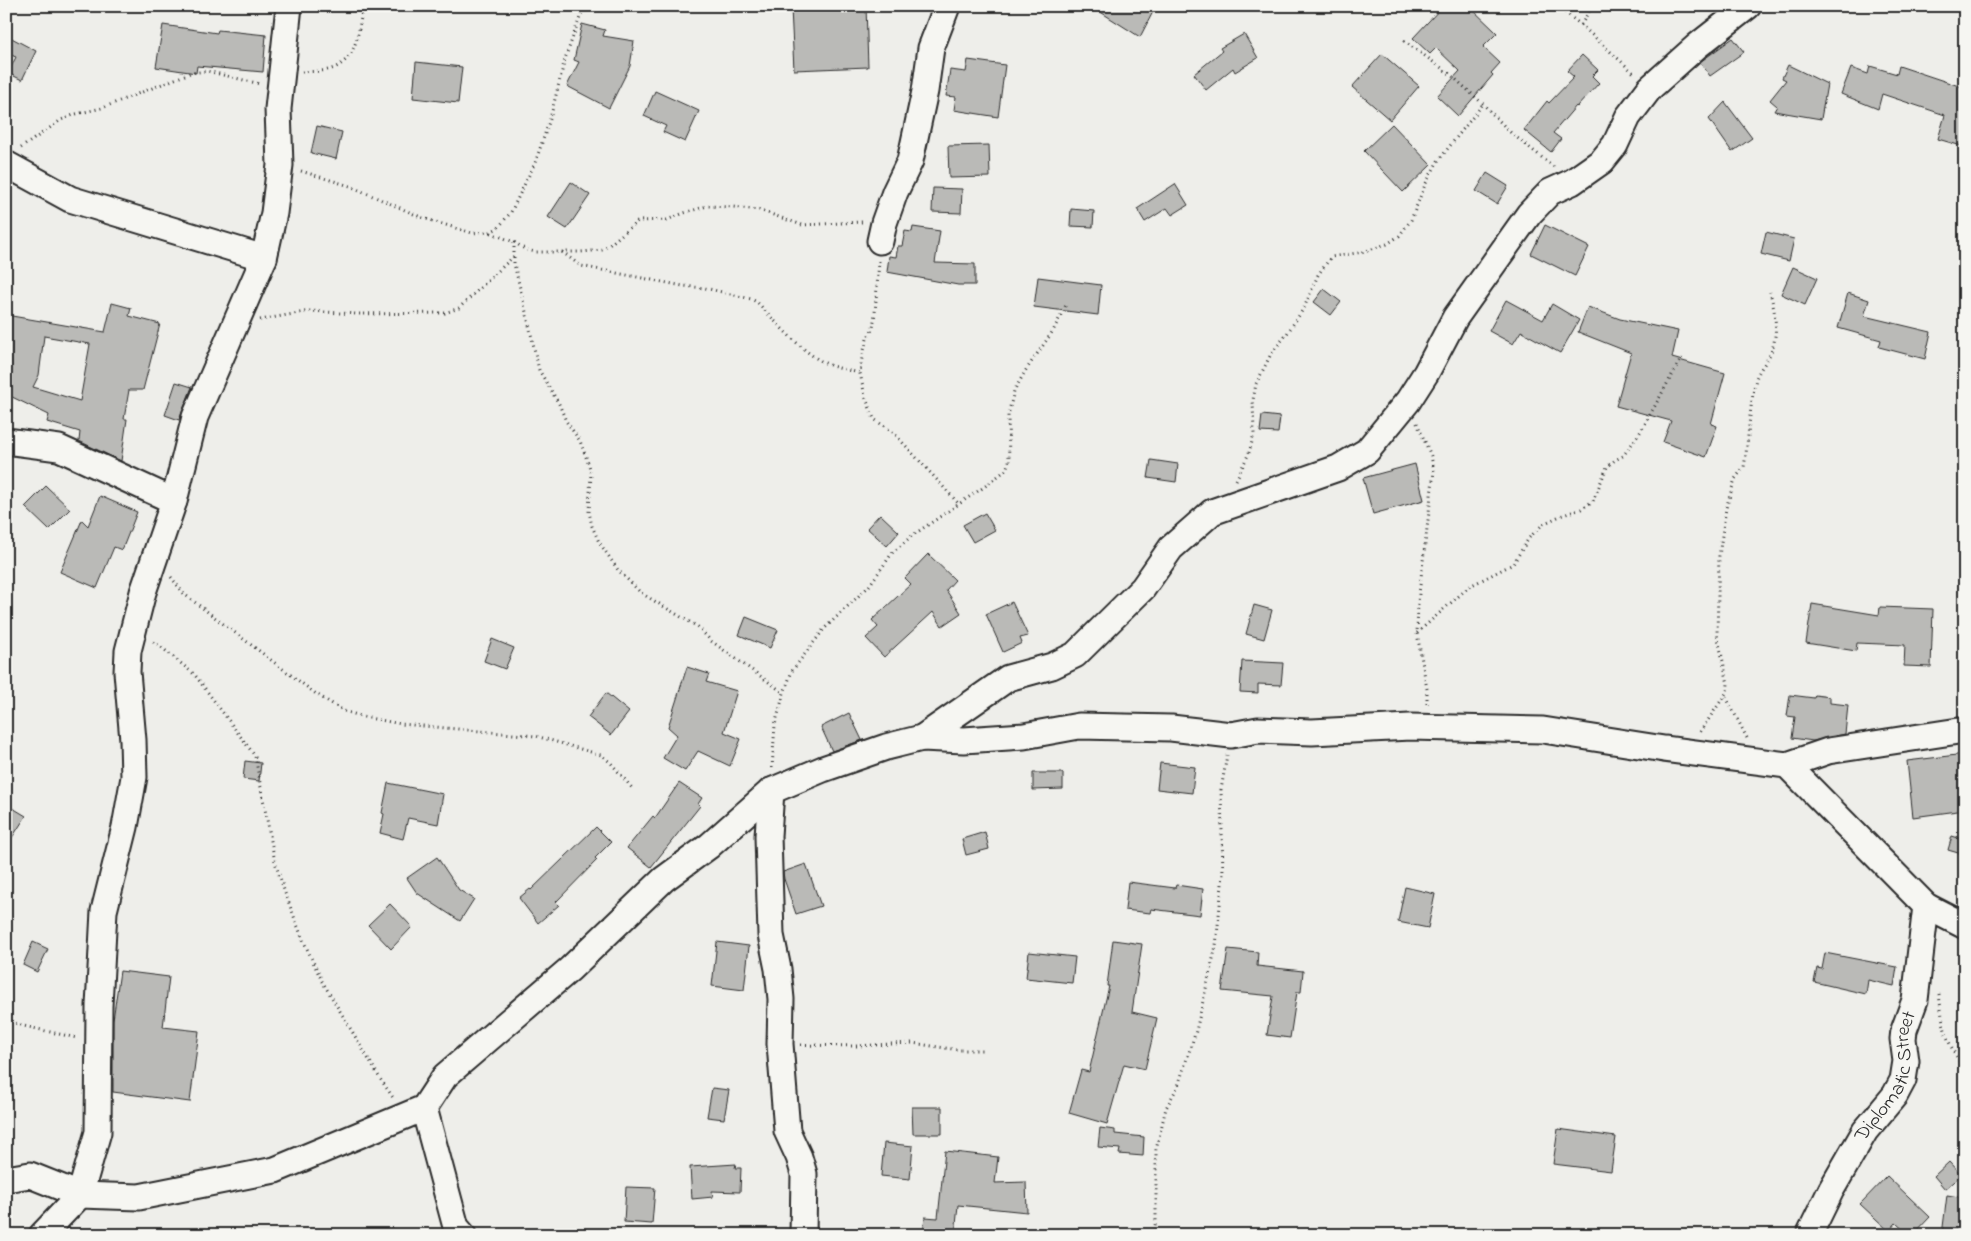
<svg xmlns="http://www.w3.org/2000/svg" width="1971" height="1241" viewBox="0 0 1971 1241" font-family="'Indie Flower',sans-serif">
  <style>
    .building { fill: #babab7; stroke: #2b2b2b; fill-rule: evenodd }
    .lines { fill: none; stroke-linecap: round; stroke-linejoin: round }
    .minor-casing { stroke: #2b2b2b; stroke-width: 29 }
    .path { stroke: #2b2b2b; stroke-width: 3; stroke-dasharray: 1 4; stroke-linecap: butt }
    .minor { stroke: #f6f6f2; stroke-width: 25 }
    .labels { text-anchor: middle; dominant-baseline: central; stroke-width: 4; stroke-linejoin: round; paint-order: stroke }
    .street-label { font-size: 20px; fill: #2b2b2b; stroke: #f6f6f2 }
  </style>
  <rect width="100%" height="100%" fill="#eeeeea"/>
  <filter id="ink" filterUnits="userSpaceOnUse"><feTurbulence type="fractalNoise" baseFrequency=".02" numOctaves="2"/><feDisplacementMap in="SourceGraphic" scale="10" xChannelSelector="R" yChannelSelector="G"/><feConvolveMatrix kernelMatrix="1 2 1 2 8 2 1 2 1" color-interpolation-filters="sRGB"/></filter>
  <g filter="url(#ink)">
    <!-- building -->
    <g class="building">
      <polygon points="837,6 866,6 868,67 794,70 791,8"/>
      <polygon points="1091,6 1156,6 1140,37"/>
      <polygon points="1443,6 1469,6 1497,33 1483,47 1500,63 1491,73 1493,75 1458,116 1437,96 1460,71 1436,48 1430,54 1413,38"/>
      <polygon points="582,24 605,30 603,36 634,41 630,66 609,108 567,86 579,62 574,60"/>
      <polygon points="163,25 217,33 218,30 266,35 263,72 197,66 196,73 156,67"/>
      <polygon points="1244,34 1258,58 1235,72 1233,68 1206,90 1194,74 1222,51 1220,48"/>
      <polygon points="6,35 36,51 22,80 8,73 16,57 6,53"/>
      <polygon points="1733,38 1744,52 1710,76 1700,62"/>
      <polygon points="1382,54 1419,86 1390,120 1352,87"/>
      <polygon points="1582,55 1598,70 1592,76 1599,83 1577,107 1576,106 1553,133 1561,139 1551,152 1524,130 1547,101 1549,103 1574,77 1567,71"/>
      <polygon points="968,60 1005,65 998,117 954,110 956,97 946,96 950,70 966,72"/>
      <polygon points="416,62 462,67 458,103 413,98"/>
      <polygon points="1788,65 1827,84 1821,119 1774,111 1777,106 1770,100 1786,80 1782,78"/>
      <polygon points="1870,66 1897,74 1899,66 1965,88 1965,147 1938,139 1945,115 1882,94 1878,109 1841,94 1851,68 1868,74"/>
      <polygon points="655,91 699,111 685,142 663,132 666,126 644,116"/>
      <polygon points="1725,102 1752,138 1732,152 1709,119"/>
      <polygon points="1392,124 1431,165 1403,192 1364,151"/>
      <polygon points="317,126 342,132 336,159 311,153"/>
      <polygon points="989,145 990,177 949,178 948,146"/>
      <polygon points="1487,173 1508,186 1497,204 1476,191"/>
      <polygon points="571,182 590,195 567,229 548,217"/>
      <polygon points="1175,184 1188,205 1172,215 1167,208 1145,222 1137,209"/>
      <polygon points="933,188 962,189 961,213 932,212"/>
      <polygon points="1071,209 1094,211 1093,227 1070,226"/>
      <polygon points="1545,225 1589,247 1575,276 1531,254"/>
      <polygon points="913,227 940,231 935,263 975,264 975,285 958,285 887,272 889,256 896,257 898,246 902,246 905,231 912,232"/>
      <polygon points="1766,232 1794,239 1789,261 1761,254"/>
      <polygon points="1793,267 1817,278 1805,305 1781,294"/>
      <polygon points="1038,277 1101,285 1098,315 1034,307"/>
      <polygon points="1324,289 1341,302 1331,315 1314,302"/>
      <polygon points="1848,293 1869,300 1864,316 1931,332 1925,359 1879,347 1881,340 1838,328"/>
      <polygon points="1506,300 1543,320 1552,304 1579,320 1560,353 1521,331 1513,344 1489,331"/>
      <path d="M 112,303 L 131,308 L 129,316 L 160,324 L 143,390 L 129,390 L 124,419 L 127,419 L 121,461 L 79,441 L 80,432 L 47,422 L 49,415 L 6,394 L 6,350 L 9,330 L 6,330 L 6,315 L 105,332 ZM 44,336 L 90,344 L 80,401 L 33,387 L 39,375 Z"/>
      <polygon points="1588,307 1620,319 1678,331 1672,358 1725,373 1711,424 1717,426 1706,457 1663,442 1671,421 1616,406 1631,353 1578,332"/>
      <polygon points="176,382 192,387 179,420 165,415"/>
      <polygon points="1262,415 1280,417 1278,433 1260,432"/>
      <polygon points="1151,460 1178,464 1176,482 1148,478"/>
      <polygon points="1415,464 1424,500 1373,514 1363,478"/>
      <polygon points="46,486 70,509 49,530 25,507"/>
      <polygon points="100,496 137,512 122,550 114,547 97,588 60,572 82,520 88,526"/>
      <polygon points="985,513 995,530 973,542 963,525"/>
      <polygon points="880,514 899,532 887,546 867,528"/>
      <polygon points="928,554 955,580 946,590 961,613 942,626 933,612 884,657 866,638 878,627 872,620 911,584 905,578"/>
      <polygon points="1012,602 1028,636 1020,638 1022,643 1003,652 986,614"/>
      <polygon points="1812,604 1879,615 1880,607 1933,609 1931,667 1904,666 1905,645 1857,643 1856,651 1806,643"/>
      <polygon points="1254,605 1272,610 1264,639 1246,634"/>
      <polygon points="746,617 778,630 770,648 739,635"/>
      <polygon points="492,639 514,648 505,669 484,661"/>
      <polygon points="1242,661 1283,663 1281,685 1258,684 1258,693 1240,692"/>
      <polygon points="687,667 709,674 706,682 737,691 724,732 741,739 730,766 698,751 685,771 663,758 677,735 668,727"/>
      <polygon points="606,693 629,712 611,735 588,717"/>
      <polygon points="1790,695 1814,698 1815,695 1830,697 1830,703 1848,705 1845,734 1813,741 1792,738 1795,717 1787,716"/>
      <polygon points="849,713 862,740 832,751 821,727"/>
      <polygon points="1965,754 1965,810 1913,817 1907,761"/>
      <polygon points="245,761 261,763 259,781 243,779"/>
      <polygon points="1160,763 1195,767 1192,793 1157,789"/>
      <polygon points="1033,773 1063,773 1063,789 1033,790"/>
      <polygon points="388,783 443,794 438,824 408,818 403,839 380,833 384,814 382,813"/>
      <polygon points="679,783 702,798 698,804 700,806 651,867 627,848 653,816 655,818"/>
      <polygon points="6,804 26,816 6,847"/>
      <polygon points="596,827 611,842 595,858 597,860 556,902 559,905 538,923 519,898 530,889 531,890"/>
      <polygon points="985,832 989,849 966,855 962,839"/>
      <polygon points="1952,836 1965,840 1965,855 1948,850"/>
      <polygon points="437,857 459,890 474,899 460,921 417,893 407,878"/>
      <polygon points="806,864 821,906 796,914 784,879 783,872"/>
      <polygon points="1128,882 1175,888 1176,885 1203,889 1200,915 1151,909 1150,913 1125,910"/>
      <polygon points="1405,887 1435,894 1428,928 1398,922"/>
      <polygon points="390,904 412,927 391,949 368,925"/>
      <polygon points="1113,940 1142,944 1132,1012 1157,1018 1145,1069 1124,1064 1107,1124 1069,1113 1081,1070 1089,1072 1109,986 1107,986"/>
      <polygon points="33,942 48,949 37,972 23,965"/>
      <polygon points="717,942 749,946 744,990 712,986"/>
      <polygon points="1228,949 1258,952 1257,966 1303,971 1301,992 1297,992 1290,1038 1267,1035 1273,996 1222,991"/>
      <polygon points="1029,952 1075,957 1072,983 1026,978"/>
      <polygon points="1825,953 1897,967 1894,986 1868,980 1866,994 1814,982 1817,968 1822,969"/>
      <polygon points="120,971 169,977 163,1027 199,1031 190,1102 113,1092 113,1020"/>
      <polygon points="712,1088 729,1090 724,1119 707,1117"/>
      <polygon points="912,1107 942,1107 942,1134 913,1134"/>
      <polygon points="1100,1128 1115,1130 1115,1134 1144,1137 1143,1156 1119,1154 1120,1149 1098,1147"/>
      <polygon points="1558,1129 1616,1137 1611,1171 1553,1164"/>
      <polygon points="884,1143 913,1146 910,1179 881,1176"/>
      <polygon points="945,1151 998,1157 995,1183 1026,1182 1027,1212 958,1205 955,1235 923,1235 925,1217 938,1218"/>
      <polygon points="1949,1162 1961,1175 1945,1189 1934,1176"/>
      <polygon points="736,1164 735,1168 741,1168 740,1192 712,1191 713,1197 692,1199 690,1167"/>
      <polygon points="1887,1176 1930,1217 1913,1235 1909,1235 1896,1223 1889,1231 1860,1204"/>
      <polygon points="626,1187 655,1188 652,1224 624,1222"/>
      <polygon points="1947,1195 1965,1198 1960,1235 1942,1235"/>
    </g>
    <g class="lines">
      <defs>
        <g id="minor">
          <polyline points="6,164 70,199 264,258"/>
          <polyline points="880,241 884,223 895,192 910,161 925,91 931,48 947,6"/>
          <polyline points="6,441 59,448 174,501"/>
          <polyline points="922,738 1008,678 1052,666 1075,655 1143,588 1171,548 1212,512 1338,468 1367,451 1408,401 1426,373 1455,318 1529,214 1550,192 1572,182 1602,161 1615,145 1628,117 1650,88 1697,46 1748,6"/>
          <polyline points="1787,765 1828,751 1965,730"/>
          <polyline points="771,791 768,836 771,935 778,969 781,999 780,1044 787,1131 799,1157 804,1174 803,1235"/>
          <polyline points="424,1108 456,1227 463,1235"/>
          <polyline points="6,1179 30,1175 80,1195 139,1197 275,1170 424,1108 445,1076 570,969 664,879 709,846 771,791 823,769 886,747 922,738 964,740 1024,736 1079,726 1171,728 1231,735 1258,730 1312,732 1410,727 1543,730 1664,749 1787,765 1926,906 1965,926"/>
          <polyline points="42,1235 80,1195 98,1132 99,1006 104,911 125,827 134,777 133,740 127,672 128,651 143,592 174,501 195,417 264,258 274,213 280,165 278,109 289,6"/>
          <path id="s1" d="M 1809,1235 L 1831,1190 L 1865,1131 L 1895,1095 L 1903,1080 L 1906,1061 L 1903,1039 L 1904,1030 L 1915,1000 L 1926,906"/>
        </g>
      </defs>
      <!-- minor casing -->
      <use href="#minor" class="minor-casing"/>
      <!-- path -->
      <g class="path">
        <polyline points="1557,6 1581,25 1635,74"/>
        <polyline points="1581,25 1592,6"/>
        <polyline points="1404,41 1450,74 1483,104 1511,133 1554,167"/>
        <path d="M 302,72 C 312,71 325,72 334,68 C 357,58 358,33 362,11 L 365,6"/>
        <polyline points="21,148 61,120 76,114 102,108 190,73 207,71 260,84"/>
        <polyline points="301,171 350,186 423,218 472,233 490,232 498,228 511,212 535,163 550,119 565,59 584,6"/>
        <polyline points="491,233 514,242 526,250 536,252 581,252 603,250 638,221 667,220 684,213 707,206 733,207 759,210 802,225 862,222"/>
        <polyline points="514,242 514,264 527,316 539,370 559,404 566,421 580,441 589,465 591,473 589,512 592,526 599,542 618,570 641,593 698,627 711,641 784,693"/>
        <path d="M 562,252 L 581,266 L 683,286 L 705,288 L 751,299 L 757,302 C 774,320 801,351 823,362 C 835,368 847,370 860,373"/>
        <polyline points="879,261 875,313 873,328 867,339 862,358 860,373 865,396 874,419 894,433 959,504"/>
        <polyline points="260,320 310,311 356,314 445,313 459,308 514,256"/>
        <polyline points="1417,423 1431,456 1434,471 1418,602 1417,633 1427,689 1427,707"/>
        <polyline points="1236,480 1249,453 1254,434 1253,400 1256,384 1271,354 1286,335 1304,308 1318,275 1331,257 1363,252 1387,244 1399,236 1411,220 1425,185 1438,161 1483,104"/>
        <polyline points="171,577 184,594 316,694 344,711 364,717 401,724 536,736 601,755 611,763 632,788"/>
        <polyline points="1417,633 1470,586 1513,564 1529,538 1543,524 1560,516 1581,509 1593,501 1607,467 1615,460 1623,456 1629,448 1641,431 1682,357"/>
        <polyline points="153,642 160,646 195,675 255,756 275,862 285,893 303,940 322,981 381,1080 394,1099"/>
        <polyline points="1726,697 1747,738"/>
        <path d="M 1700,732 L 1727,692 L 1728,684 L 1717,634 L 1719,556 L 1726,508 L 1735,479 L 1744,467 C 1749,438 1749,408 1756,379 C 1759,369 1767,362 1771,352 C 1779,332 1775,312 1770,292"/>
        <polyline points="772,768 775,725 784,693 792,671 824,629 869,586 893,552 913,535 984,487 1006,470 1009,461 1008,415 1014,391 1026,370 1053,331 1067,303"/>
        <path d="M 1939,994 C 1943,1026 1945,1042 1965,1069"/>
        <polyline points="6,1020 24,1026 77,1038"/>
        <polyline points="801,1045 855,1046 912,1043 959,1050 982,1050"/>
        <polyline points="1153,1235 1156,1221 1156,1150 1166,1108 1178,1086 1196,1031 1216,946 1223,874 1221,790 1227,755"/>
      </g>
      <!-- minor -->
      <use href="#minor" class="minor"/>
    </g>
  </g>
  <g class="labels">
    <!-- street labels -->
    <g class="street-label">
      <text stroke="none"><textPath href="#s1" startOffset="180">Diplomatic Street</textPath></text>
    </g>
  </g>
  <!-- margin -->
  <rect width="1971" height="1241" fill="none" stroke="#f6f6f2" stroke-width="25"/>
  <rect x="12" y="12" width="1946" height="1216" fill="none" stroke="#2b2b2b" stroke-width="2" filter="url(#ink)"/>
</svg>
